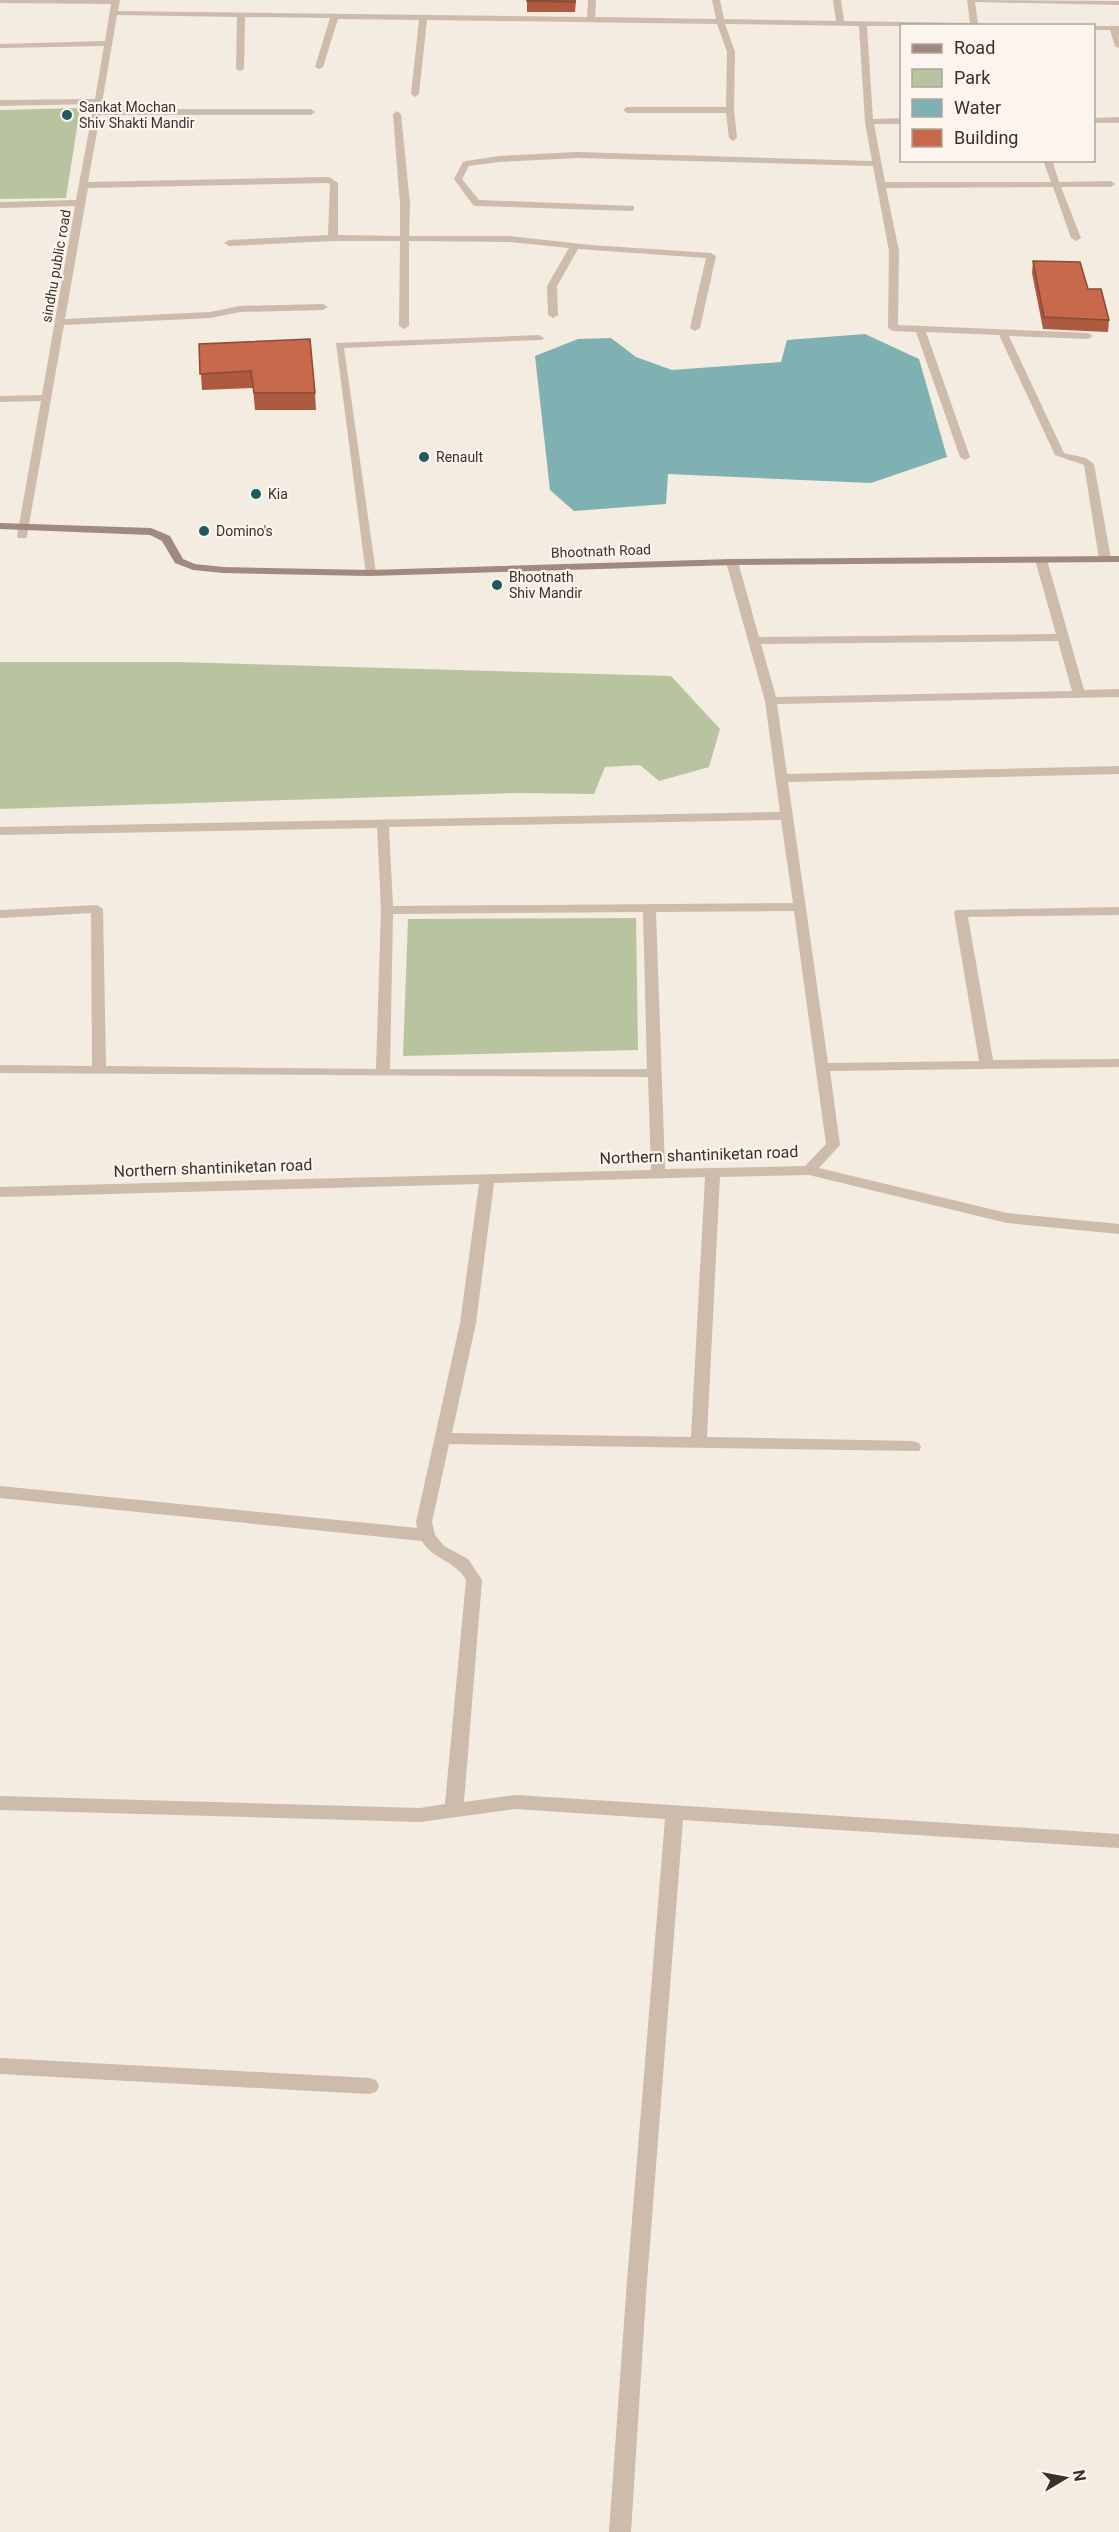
<svg xmlns="http://www.w3.org/2000/svg" width="1119" height="2532" viewBox="0 0 1119 2532" font-family="Roboto,sans-serif">
  <style>
    .green { fill: #b8c4a0 }
    .water { fill: #7fb0b2 }
    .lines { fill: none; stroke-linecap: round; stroke-linejoin: round }
    .street { fill: #cdbbac; fill-rule: evenodd }
    .secondary { fill: #a18a7d; fill-rule: evenodd }
    .wall { fill: #ac5a40 }
    .building { fill: #c8694b; stroke: #8c4a34; stroke-width: 1.5 }
    .poi-dot { fill: #1f5a5e; stroke: #fbf5ee; stroke-width: 2 }
    .labels { text-anchor: middle; dominant-baseline: central; stroke-width: 4.5; stroke-linejoin: round; paint-order: stroke }
    .far-poi-label { font-size: 14px; fill: #3b302b; stroke: #fbf5ee; text-anchor: start }
    .far-street-label { font-size: 14px; fill: #3b302b; stroke: #fbf5ee }
    .street-label { font-size: 16px; fill: #3b302b; stroke: #fbf5ee }
  </style>
  <rect width="100%" height="100%" fill="#f4ebe1"/>
  <!-- green -->
  <g class="green">
    <polygon points="80,108 66,198 0,199 0,110"/>
    <polygon points="0,662 176,662 671,676 720,729 709,767 659,781 640,765 605,767 594,794 516,793 0,809"/>
    <polygon points="636,918 638,1050 403,1056 408,919"/>
  </g>
  <!-- water -->
  <polygon class="water" points="865,334 919,359 947,457 871,483 668,474 666,504 574,511 550,490 535,356 578,339 611,338 636,357 672,370 781,362 787,340"/>
  <g class="lines">
    <!-- street -->
    <g class="street">
      <polygon points="0,0 120,0 118,11 587,17 588,0 596,0 595,17 716,19 712,0 720,0 724,19 836,21 833,0 841,0 844,21 970,23 967,0 1119,1 1119,5 975,2 978,23 996,26 867,26 873,119 902,118 902,124 874,124 885,182 1051,182 1043,160 1052,160 1059,182 1111,181 1115,184 1111,187 1061,187 1081,238 1076,241 1071,238 1053,187 886,188 899,251 898,325 1088,333 1093,336 1088,339 1009,336 1064,453 1086,458 1094,464 1111,559 1105,562 1099,559 1084,465 1055,455 999,335 926,332 970,457 965,460 960,457 916,332 893,331 888,328 889,251 873,166 577,158 499,162 469,166 462,179 479,200 634,206 634,210 631,211 476,206 473,205 454,179 463,162 466,161 499,156 577,152 872,161 865,122 859,26 725,24 735,52 734,110 737,138 733,141 729,138 726,113 627,113 623,110 627,107 726,107 727,52 717,24 427,20 419,94 415,97 411,94 419,20 338,19 323,67 319,69 315,67 330,18 245,17 244,69 240,71 236,69 237,17 117,15 101,109 311,109 315,112 311,115 100,115 88,182 329,177 338,183 338,235 400,236 400,204 393,114 397,111 401,114 410,204 409,236 509,236 591,245 711,253 716,256 700,328 695,331 690,328 706,258 578,249 557,286 558,315 553,318 548,315 547,286 569,248 509,242 409,241 409,326 404,329 399,326 400,241 333,241 229,246 224,243 229,240 328,235 330,184 327,183 88,188 65,319 210,312 240,306 323,304 328,307 323,310 240,312 210,318 64,325 27,536 26,538 18,538 17,536 41,401 0,402 0,396 42,395 75,206 0,208 0,202 76,200 94,104 0,106 0,100 95,99 104,46 0,48 0,44 105,41 111,4 0,3"/>
      <polygon points="1094,26 1119,26 1119,48 1115,46 1110,30 1094,30"/>
      <polygon points="1119,117 1119,123 1094,123 1094,118"/>
      <polygon points="539,335 544,338 542,340 344,348 376,573 370,576 366,575 336,343"/>
      <path d="M 1041,557 L 1047,560 L 1084,690 L 1119,689 L 1119,697 L 777,704 L 787,774 L 1119,766 L 1119,774 L 788,782 L 828,1063 L 979,1061 L 954,913 L 956,910 L 1119,907 L 1119,915 L 968,917 L 993,1060 L 1119,1059 L 1119,1067 L 830,1071 L 840,1145 L 819,1168 L 1007,1213 L 1119,1224 L 1119,1234 L 1007,1223 L 809,1175 L 720,1177 L 707,1437 L 913,1441 L 919,1443 L 921,1447 L 919,1451 L 449,1444 L 432,1522 L 435,1535 L 444,1546 L 468,1559 L 482,1580 L 464,1802 L 516,1795 L 1119,1834 L 1119,1848 L 683,1820 L 647,2281 L 631,2532 L 609,2532 L 627,2281 L 665,1819 L 516,1809 L 420,1822 L 0,1810 L 0,1796 L 420,1808 L 445,1804 L 466,1580 C 456,1561 432,1559 422,1541 L 0,1498 L 0,1486 L 417,1528 L 416,1522 L 460,1323 L 479,1184 L 0,1197 L 0,1187 L 651,1170 L 648,1077 L 0,1073 L 0,1065 L 92,1066 L 91,913 L 0,918 L 0,910 L 97,905 L 103,909 L 106,1066 L 376,1069 L 381,910 L 377,828 L 0,835 L 0,827 L 780,812 L 765,701 L 726,562 L 728,560 L 736,560 L 738,562 L 759,637 L 1056,634 L 1035,560 ZM 1058,641 L 1072,691 L 776,697 L 761,644 ZM 781,820 L 793,903 L 393,906 L 389,827 ZM 794,911 L 826,1144 L 805,1166 L 665,1169 L 656,912 ZM 643,912 L 647,1069 L 390,1069 L 393,914 ZM 705,1177 L 691,1437 L 452,1433 L 476,1323 L 494,1183 Z"/>
      <polygon points="0,2058 369,2078 376,2080 379,2086 376,2092 369,2094 0,2074"/>
    </g>
    <!-- secondary -->
    <polygon class="secondary" points="0,523 151,528 170,536 183,559 195,564 223,567 370,570 732,559 1119,556 1119,562 732,565 370,576 223,573 193,570 175,563 162,541 150,535 0,529"/>
  </g>
  <!-- wall -->
  <g class="wall">
    <polygon points="527,0 576,0 575,12 527,12"/>
    <polygon points="1033,261 1088,289 1109,320 1108,332 1043,329 1032,273"/>
    <polygon points="199,344 315,393 316,410 255,410 253,388 202,390"/>
  </g>
  <!-- building -->
  <g class="building">
    <polygon points="527,0 575,0 575,2 527,1"/>
    <polygon points="1033,261 1080,262 1088,289 1101,289 1109,320 1044,317"/>
    <polygon points="310,339 315,393 254,393 251,371 200,374 199,344"/>
  </g>
  <!-- markers -->
  <g class="poi-dot">
    <circle cx="67" cy="115" r="6"/>
    <circle cx="424" cy="457" r="6"/>
    <circle cx="256" cy="494" r="6"/>
    <circle cx="204" cy="531" r="6"/>
    <circle cx="497" cy="585" r="6"/>
  </g>
  <g class="labels">
    <!-- far-poi labels -->
    <g class="far-poi-label">
      <text x="79" y="107">Sankat Mochan<tspan x="79" dy="16">Shiv Shakti Mandir</tspan></text>
      <text x="436" y="457">Renault</text>
      <text x="268" y="494">Kia</text>
      <text x="216" y="531">Domino's</text>
      <text x="509" y="577">Bhootnath<tspan x="509" dy="16">Shiv Mandir</tspan></text>
    </g>
    <!-- far-street labels -->
    <g class="far-street-label">
      <text transform="translate(56 266) rotate(-80)">sindhu public road</text>
      <text transform="translate(601 551) rotate(-2)">Bhootnath Road</text>
    </g>
    <!-- street labels -->
    <g class="street-label">
      <text transform="translate(699 1155) rotate(-2)">Northern shantiniketan road</text>
      <text transform="translate(213 1168) rotate(-2)">Northern shantiniketan road</text>
    </g>
  </g>
  <!-- legend -->
  <rect x="900" y="24" width="195" height="138" fill="#fbf5ee" stroke="#aea6a0" stroke-width="1.5"/>
  <rect x="912" y="44" width="30" height="9" fill="#a18a7d" stroke="#aea6a0" stroke-width="1.5"/>
  <text x="954" y="54" font-size="18" fill="#3b302b">Road</text>
  <rect x="912" y="69" width="30" height="18" fill="#b8c4a0" stroke="#aea6a0" stroke-width="1.5"/>
  <text x="954" y="84" font-size="18" fill="#3b302b">Park</text>
  <rect x="912" y="99" width="30" height="18" fill="#7fb0b2" stroke="#aea6a0" stroke-width="1.5"/>
  <text x="954" y="114" font-size="18" fill="#3b302b">Water</text>
  <rect x="912" y="129" width="30" height="18" fill="#c8694b" stroke="#aea6a0" stroke-width="1.5"/>
  <text x="954" y="144" font-size="18" fill="#3b302b">Building</text>
  <!-- north arrow -->
  <g transform="translate(1065 2478) rotate(80)" stroke="#fbf5ee" stroke-width="4.5" paint-order="stroke">
  <path d="M0-4.5L10 22L0 15L-10 22Z" fill="#3b302b"/>
  <text y="-9" font-size="16" font-weight="bold" text-anchor="middle" fill="#3b302b">N</text>
  </g>
</svg>
